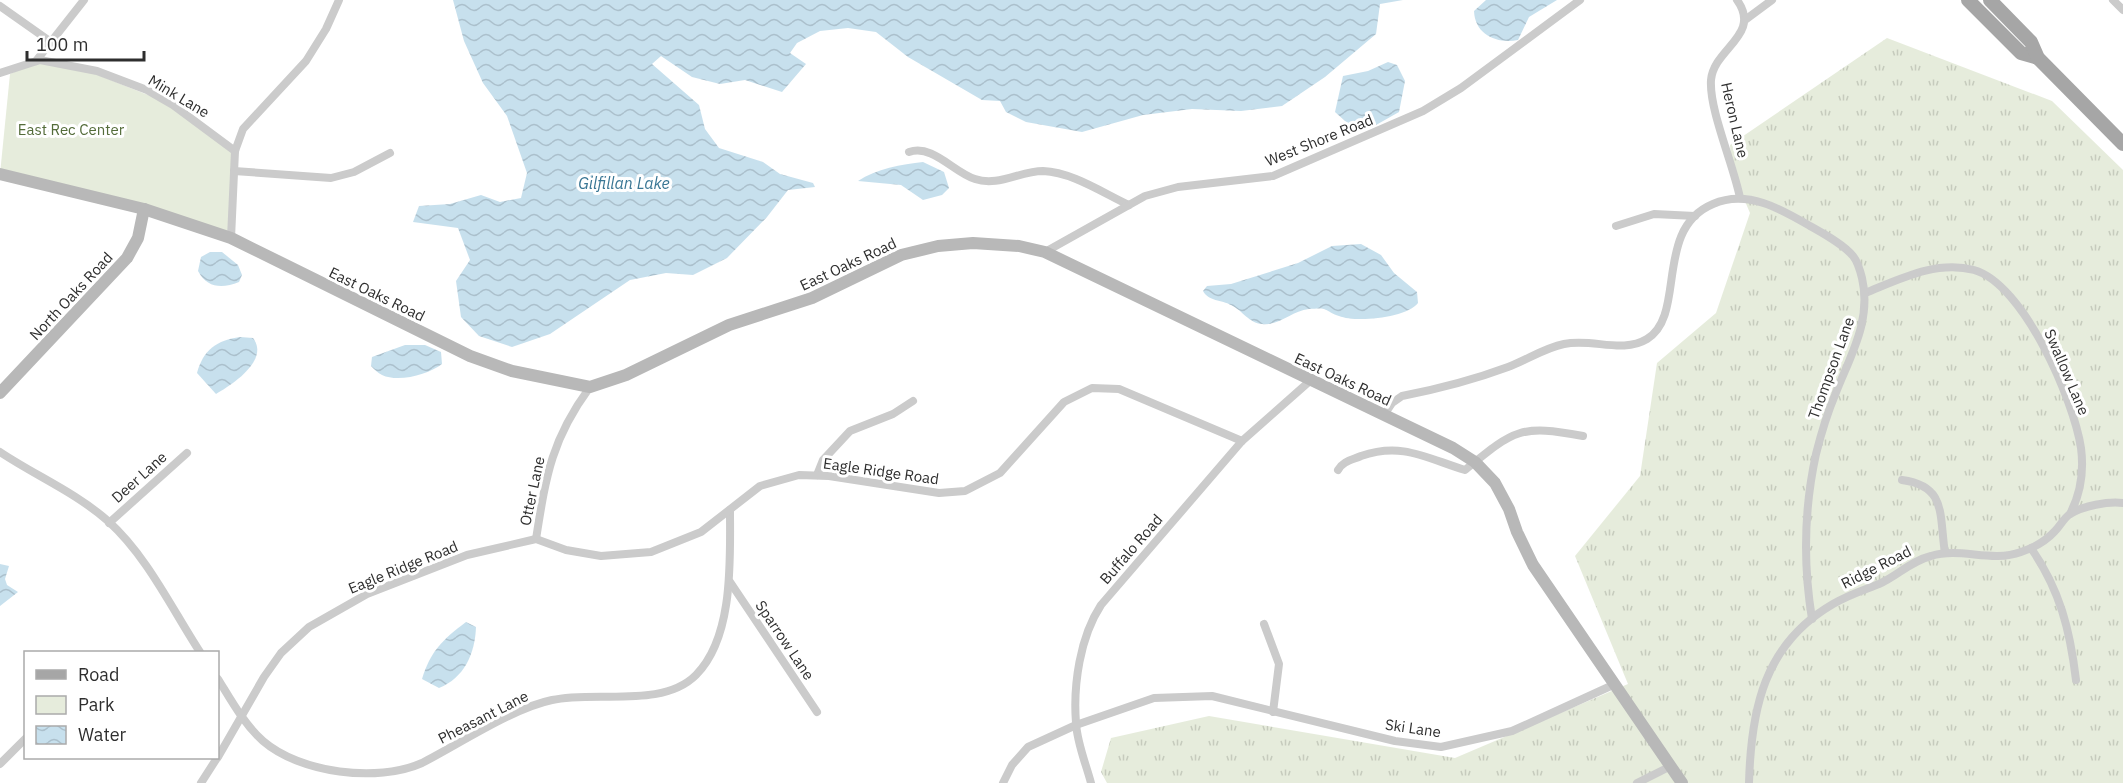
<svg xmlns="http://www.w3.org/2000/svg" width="2123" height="783" viewBox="0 0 2123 783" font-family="'IBM Plex Sans',sans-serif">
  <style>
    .grass { fill: url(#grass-tufts) }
    .park { fill: #e6ecdc }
    .water { fill: url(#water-waves) }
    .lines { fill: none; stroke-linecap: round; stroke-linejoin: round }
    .street { stroke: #cbcbcb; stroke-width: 8 }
    .secondary { stroke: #b8b8b8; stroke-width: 12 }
    .primary { stroke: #a6a6a6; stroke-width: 14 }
    .labels { text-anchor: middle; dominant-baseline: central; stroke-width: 6; stroke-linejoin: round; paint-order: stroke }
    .street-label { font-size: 15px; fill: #2e2e2e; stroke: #fff }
    .park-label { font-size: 15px; fill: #546c3a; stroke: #fff }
    .water-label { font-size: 16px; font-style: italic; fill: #397694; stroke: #fff }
  </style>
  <defs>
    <pattern id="grass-tufts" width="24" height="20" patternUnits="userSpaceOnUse" patternTransform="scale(1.5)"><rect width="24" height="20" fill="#e6ecdc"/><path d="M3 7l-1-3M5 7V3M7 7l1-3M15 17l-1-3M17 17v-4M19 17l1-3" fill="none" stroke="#c6cbbd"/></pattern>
    <pattern id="water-waves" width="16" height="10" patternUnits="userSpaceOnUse" patternTransform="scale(1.5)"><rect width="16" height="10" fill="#c7e0ed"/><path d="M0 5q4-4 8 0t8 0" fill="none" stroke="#abc0cc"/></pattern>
  </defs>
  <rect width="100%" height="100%" fill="#fff"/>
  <!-- grass -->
  <polygon class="grass" points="1887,38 2052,101 2123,170 2123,783 1107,783 1101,772 1111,738 1209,716 1455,758 1628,684 1575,556 1640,476 1657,363 1716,313 1750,213 1732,171 1730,145"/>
  <!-- park -->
  <polygon class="park" points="35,62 73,65 173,105 235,151 231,238 0,174 10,74"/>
  <!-- water -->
  <g class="water">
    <polygon points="453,0 1403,0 1380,4 1376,34 1325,77 1282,106 1241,111 1192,109 1143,115 1082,132 1026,122 1006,112 1000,101 982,100 908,57 876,32 848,28 820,31 797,43 790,53 806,64 782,92 745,80 720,84 692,77 661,56 652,64 699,105 705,129 719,148 763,162 780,174 813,183 815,187 788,190 767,217 727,258 693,275 666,273 630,280 550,334 512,347 479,336 461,317 456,281 470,260 458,228 413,222 419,206 450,204 481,195 500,202 521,198 527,173 507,116 483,83 464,41"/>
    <path d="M 1486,0 L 1557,0 L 1529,17 L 1518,40 C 1497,44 1475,35 1474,11 Z"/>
    <polygon points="1388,62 1397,65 1405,81 1399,112 1376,125 1355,130 1335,112 1343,76 1368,71"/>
    <path d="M 923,162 L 944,172 L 949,188 L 942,195 L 923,200 L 901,185 L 858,181 C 876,169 902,164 923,162 Z"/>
    <path d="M 1361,244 L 1381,255 L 1394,273 L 1417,292 L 1418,303 C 1406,318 1356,323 1339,316 C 1323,310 1329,307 1309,309 C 1291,311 1280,326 1262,324 C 1249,323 1243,311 1231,305 C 1222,300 1208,301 1203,291 L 1207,286 L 1231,284 L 1260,275 L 1298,263 L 1332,246 Z"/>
    <path d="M 210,252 L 222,252 L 238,265 L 242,275 L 239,282 C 222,289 207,288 198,271 L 201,257 Z"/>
    <path d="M 240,337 L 253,338 C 270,360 232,385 216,394 L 197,373 C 203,350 217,340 240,337 Z"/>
    <path d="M 405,345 L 425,345 L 441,352 L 442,364 C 429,374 399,383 382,375 C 378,373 374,369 371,366 L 372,357 Z"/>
    <polygon points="0,564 9,566 5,579 7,585 18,592 0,606"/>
    <path d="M 466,622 L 476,627 C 475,654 464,678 439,688 L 422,679 C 430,652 443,639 466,622 Z"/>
  </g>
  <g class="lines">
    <!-- street -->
    <g class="street">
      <path d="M 1737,0 C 1762,35 1714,48 1711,80 C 1709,110 1734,166 1740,198"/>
      <polyline points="2113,0 2123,10"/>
      <polyline points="0,6 51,42"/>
      <polyline points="1745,20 1772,0"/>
      <polyline points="36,61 84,0"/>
      <polyline points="0,73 40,60 97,71 147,90 173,105 235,151"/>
      <path d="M 909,152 C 933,144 953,172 975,179 C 998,187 1020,171 1043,171 C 1072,172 1103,193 1129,205"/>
      <polyline points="234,171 331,178 354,172 390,153"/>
      <polyline points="1616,226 1654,214 1695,216"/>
      <polyline points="231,238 235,151 243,129 306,61 326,29 339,0"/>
      <polyline points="1045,252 1145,196 1178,187 1273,176 1423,111 1461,88 1580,0"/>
      <path d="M 1865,293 C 1900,279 1936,260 1974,270 C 2024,284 2074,401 2081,448 C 2084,471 2080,495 2070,514"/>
      <path d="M 1384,415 L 1392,403 L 1402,396 C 1438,389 1473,380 1508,367 C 1527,360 1544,348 1564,344 C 1593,338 1622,354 1647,339 C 1687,315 1653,229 1713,204 C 1747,189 1781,209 1810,226 C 1824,234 1843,244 1853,256 C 1858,262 1860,270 1862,278 C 1872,321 1850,356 1835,395 C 1827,414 1821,434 1816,454 C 1804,509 1803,564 1812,619"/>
      <path d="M 0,452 C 36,476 75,492 108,521 C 147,556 172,609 200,652"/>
      <path d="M 1338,470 C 1343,461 1352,460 1361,456 C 1402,442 1426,458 1465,470 C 1514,430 1520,424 1583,436"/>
      <polyline points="817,475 823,460 850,431 893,414 913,401"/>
      <path d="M 1902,480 C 1947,486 1939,515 1945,553"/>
      <polyline points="109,523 187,453"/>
      <path d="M 536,539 C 546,476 551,440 590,387"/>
      <path d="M 2031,548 C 2060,590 2070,630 2076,680"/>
      <polyline points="730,582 817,712"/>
      <polyline points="1264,624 1279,664 1273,712"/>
      <path d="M 218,679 C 231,700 244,724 263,741 C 300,773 377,783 422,763 C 459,744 513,708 552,700 C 596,690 662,709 696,675 C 734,637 730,559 730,510"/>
      <polyline points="218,757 264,677 281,653 309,627 367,594 467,555 536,539 566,550 601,556 651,552 701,532 760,486 799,475 829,476 939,493 965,491 1000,473 1064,402 1092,388 1119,389 1242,441"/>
      <polyline points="0,764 26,738"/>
      <polyline points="201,783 217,758"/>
      <polyline points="1003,783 1012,765 1028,747 1076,725 1154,698 1212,696 1395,741 1441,747 1512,731 1613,685"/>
      <path d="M 1091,783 C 1086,764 1077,743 1076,723 C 1073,685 1080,637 1101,605 L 1242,441 L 1311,380"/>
      <polyline points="1637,783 1671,766"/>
      <path d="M 1749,783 C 1751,709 1764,644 1833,604 C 1848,595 1864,590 1879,584 C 1897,576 1911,561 1931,556 C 1961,547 1991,563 2021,552 C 2033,548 2046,541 2055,531 C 2060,526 2064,518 2070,514 C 2083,506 2108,501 2123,503"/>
    </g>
    <!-- secondary -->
    <g class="secondary">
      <polyline points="0,174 144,209 231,238 470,356 512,371 590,387 626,375 729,325 812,298 901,255 938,246 973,243 1019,246 1045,252 1453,448 1475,462 1495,483 1509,509 1517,532 1533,565 1682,783"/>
      <polyline points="0,393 127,258 138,238 144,209"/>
    </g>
    <!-- primary -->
    <g class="primary">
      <polyline points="1968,0 2021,53 2038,58"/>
      <polyline points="1990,0 2031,42 2038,58 2123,144"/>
    </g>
  </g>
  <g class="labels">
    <!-- street labels -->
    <g class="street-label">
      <text transform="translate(179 96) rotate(31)">Mink Lane</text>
      <text transform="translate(1735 120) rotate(77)">Heron Lane</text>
      <text transform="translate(1319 140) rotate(-22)">West Shore Road</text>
      <text transform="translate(848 264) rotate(-25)">East Oaks Road</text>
      <text transform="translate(377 294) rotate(26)">East Oaks Road</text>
      <text transform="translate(71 296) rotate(-47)">North Oaks Road</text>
      <text transform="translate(1831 368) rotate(-70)">Thompson Lane</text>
      <text transform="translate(2067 372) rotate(67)">Swallow Lane</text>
      <text transform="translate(1343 379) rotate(25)">East Oaks Road</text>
      <text transform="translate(881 471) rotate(8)">Eagle Ridge Road</text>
      <text transform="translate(139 477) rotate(-42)">Deer Lane</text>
      <text transform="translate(532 491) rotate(-78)">Otter Lane</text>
      <text transform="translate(1131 549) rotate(-49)">Buffalo Road</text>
      <text transform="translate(403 567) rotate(-22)">Eagle Ridge Road</text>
      <text transform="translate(1876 567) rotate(-27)">Ridge Road</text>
      <text transform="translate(785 640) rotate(56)">Sparrow Lane</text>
      <text transform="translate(483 717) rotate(-27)">Pheasant Lane</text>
      <text transform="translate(1413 728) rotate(8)">Ski Lane</text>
    </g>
    <!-- park labels -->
    <g class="park-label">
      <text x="71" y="129">East Rec Center</text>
    </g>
    <!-- water labels -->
    <g class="water-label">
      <text x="624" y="183">Gilfillan Lake</text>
    </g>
  </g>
  <!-- legend -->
  <rect x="24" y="651" width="195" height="108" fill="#ffffff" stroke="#ababab" stroke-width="1.5"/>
  <rect x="36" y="670" width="30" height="9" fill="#a6a6a6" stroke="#ababab" stroke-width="1.5"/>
  <text x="78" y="681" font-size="18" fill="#2e2e2e">Road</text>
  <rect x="36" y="696" width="30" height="18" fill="#e6ecdc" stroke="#ababab" stroke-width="1.5"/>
  <text x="78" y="711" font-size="18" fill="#2e2e2e">Park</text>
  <rect x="36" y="726" width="30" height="18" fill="url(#water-waves)" stroke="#ababab" stroke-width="1.5"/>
  <text x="78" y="741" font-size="18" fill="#2e2e2e">Water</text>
  <!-- scale -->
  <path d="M27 51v9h117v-9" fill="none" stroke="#2e2e2e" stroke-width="3"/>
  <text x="36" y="51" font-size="18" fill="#2e2e2e" stroke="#ffffff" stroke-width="4.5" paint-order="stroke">100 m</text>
</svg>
